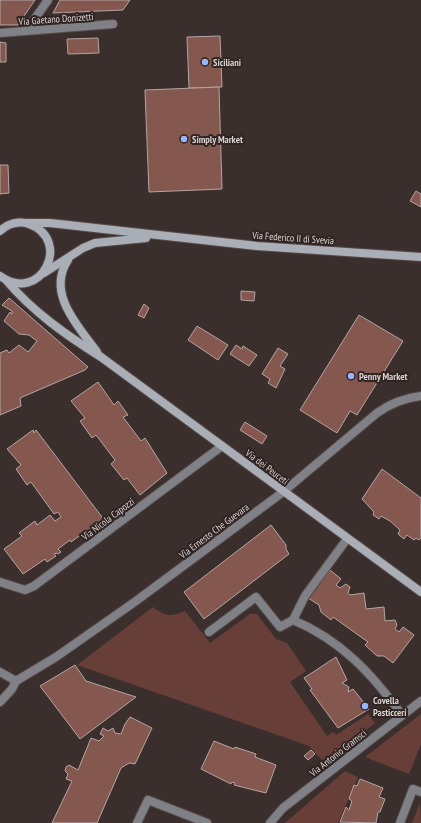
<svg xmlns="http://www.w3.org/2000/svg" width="421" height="823" viewBox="0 0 421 823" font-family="'PT Sans Narrow',sans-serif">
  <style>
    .green { fill: #683f38 }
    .building { fill: #85584f; stroke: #b4a5a2 }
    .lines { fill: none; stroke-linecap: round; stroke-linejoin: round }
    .lane-casing { stroke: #574c4a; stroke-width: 10 }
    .street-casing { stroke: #574c4a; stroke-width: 10 }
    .secondary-casing { stroke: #574c4a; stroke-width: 10 }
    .lane { stroke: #7f8186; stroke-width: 8 }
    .street { stroke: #7f8186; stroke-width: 8 }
    .secondary { stroke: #aaaeb6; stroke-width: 8 }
    .poi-dot { fill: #99b5fd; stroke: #302523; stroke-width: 1.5 }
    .labels { text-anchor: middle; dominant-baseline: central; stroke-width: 4; stroke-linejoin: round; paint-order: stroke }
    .street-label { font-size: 10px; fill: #d9d2d0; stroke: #302523 }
    .poi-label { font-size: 10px; font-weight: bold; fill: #d9d2d0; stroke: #302523; text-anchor: start }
  </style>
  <rect width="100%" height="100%" fill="#3b2f2d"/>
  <!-- green -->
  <g class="green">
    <path d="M 153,607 C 166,617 170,617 185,611 L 210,643 L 250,614 L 257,614 L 276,639 L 287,643 L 306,671 L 290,682 L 327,736 L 334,732 L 336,735 L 368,714 L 375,723 L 324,762 L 309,746 L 77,665 Z"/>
    <polygon points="421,714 421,744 409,774 365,757"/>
    <polygon points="345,771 358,777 338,823 285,823"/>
    <polygon points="420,803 421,823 412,823"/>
  </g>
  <!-- building -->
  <g class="building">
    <polygon points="0,0 35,0 18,25 0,25"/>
    <polygon points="60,0 130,0 123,10 53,13"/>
    <polygon points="220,36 222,87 189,88 187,37"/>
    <polygon points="98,38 99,53 68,54 67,39"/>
    <polygon points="0,42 6,43 6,62 0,62"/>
    <polygon points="219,87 222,189 149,192 145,90"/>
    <polygon points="0,165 8,165 9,193 0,194"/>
    <polygon points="416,191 421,194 421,207 410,201"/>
    <polygon points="241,291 255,292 254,301 241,300"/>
    <polygon points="9,298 88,367 85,370 20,398 21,406 0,415 0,353 7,350 9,353 19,345 28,352 37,341 29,335 19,334 4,321 10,312 12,314 12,311 2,305"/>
    <polygon points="144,304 149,308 144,318 138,315"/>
    <polygon points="359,315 403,341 357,415 350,411 337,433 300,410"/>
    <polygon points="197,326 228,345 218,360 188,340"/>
    <polygon points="236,345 242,349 243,346 257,355 249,366 230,354"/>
    <polygon points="278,348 288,354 280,366 285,369 276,388 268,383 270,379 262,374"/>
    <polygon points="98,382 114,405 118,401 128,415 123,417 141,441 145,438 167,473 140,495 127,478 124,480 111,464 115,460 96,435 92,438 80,421 85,418 71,401"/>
    <polygon points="245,422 267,436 262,444 240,430"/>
    <polygon points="33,430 34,433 36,430 105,521 88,534 86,531 71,542 70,540 58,549 61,552 58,554 57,553 54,554 56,556 47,562 45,559 23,574 4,549 22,536 19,533 35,521 37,525 50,515 55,521 61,517 58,512 54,514 31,482 27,485 16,469 21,465 7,449"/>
    <polygon points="382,469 421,498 421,538 419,540 416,538 414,540 407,535 404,539 398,534 400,530 390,521 381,516 379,519 373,515 374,512 362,499"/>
    <polygon points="271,525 286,545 286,549 289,554 204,619 184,592"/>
    <polygon points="330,570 341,579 336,585 340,588 346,584 350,587 348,593 350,595 364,593 366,609 384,607 385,621 395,620 397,625 395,629 399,632 403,627 414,635 393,663 384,656 377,656 365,645 368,642 333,617 331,620 321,612 319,605 308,598"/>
    <polygon points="336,657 347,680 342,683 349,687 348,692 353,689 369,709 338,728 310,690 312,689 304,678"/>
    <polygon points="75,665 86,681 136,697 80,739 40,686"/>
    <polygon points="130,717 152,728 135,764 129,763 121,768 97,823 52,823 72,781 66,779 68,774 65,771 66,767 69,765 78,770 91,738 99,741 104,736 100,734 103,728 108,731 113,728 115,733 121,734 125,724"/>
    <polygon points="214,741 234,749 235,747 256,754 255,757 276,765 266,793 234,785 235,783 232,782 231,784 201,769"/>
    <polygon points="311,750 315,754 308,760 304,756"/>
    <polygon points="360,779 383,788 379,797 385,799 380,812 378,812 376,823 340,822 346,807 349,810 352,801 349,799 354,785 357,786"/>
  </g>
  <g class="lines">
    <defs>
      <g id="lane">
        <polyline points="293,620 305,596 347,539"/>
        <path d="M 209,632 L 256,597 L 280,627 L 293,620 C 341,640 372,674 402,715"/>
        <polyline points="400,823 413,789 421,792"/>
      </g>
      <g id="street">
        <polyline points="26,31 48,0"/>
        <polyline points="0,33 113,24"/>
        <polyline points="0,582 25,590 34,586 222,446"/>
        <polyline points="0,672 16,681"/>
        <path d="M 16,681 L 56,657 L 136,601 L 283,492 L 377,413 C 391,403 404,398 421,396"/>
        <polyline points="0,702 12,689 16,681"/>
        <polyline points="137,823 148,800 207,823"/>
        <polyline points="270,823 283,808 421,701"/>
      </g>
      <g id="secondary">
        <polyline points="27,223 50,223 257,246 421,257"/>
        <path d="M 0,231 C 7,224 19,220 29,224 C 73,240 41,305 0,276"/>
        <path d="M 68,260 C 46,293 78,326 97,352"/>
        <polyline points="44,273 83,248 95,243 146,238"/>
        <path d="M 6,280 C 33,312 66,335 101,357 L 421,592"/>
      </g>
    </defs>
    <!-- lane casing -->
    <use href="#lane" class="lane-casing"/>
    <!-- street casing -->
    <use href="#street" class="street-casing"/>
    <!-- secondary casing -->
    <use href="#secondary" class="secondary-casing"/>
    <!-- lane -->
    <use href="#lane" class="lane"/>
    <!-- street -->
    <use href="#street" class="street"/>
    <!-- secondary -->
    <use href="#secondary" class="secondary"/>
  </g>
  <!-- markers -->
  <g class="poi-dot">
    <circle cx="205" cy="62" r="4"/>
    <circle cx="184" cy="139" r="4"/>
    <circle cx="351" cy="376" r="4"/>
    <circle cx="365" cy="706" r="4"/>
  </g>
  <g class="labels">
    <!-- street labels -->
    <g class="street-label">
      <text transform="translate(56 19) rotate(-4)">Via Gaetano Donizetti</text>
      <text transform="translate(293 238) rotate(4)">Via Federico II di Svevia</text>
      <text transform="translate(267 467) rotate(37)">Via dei Peuceti</text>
      <text transform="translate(108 519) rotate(-37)">Via Nicola Capozzi</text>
      <text transform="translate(214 531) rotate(-37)">Via Ernesto Che Guevara</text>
      <text transform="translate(338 753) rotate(-38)">Via Antonio Gramsci</text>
    </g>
    <!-- poi labels -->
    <g class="poi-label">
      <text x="213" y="62">Siciliani</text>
      <text x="192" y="139">Simply Market</text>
      <text x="359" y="376">Penny Market</text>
      <text x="373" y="700">Covella<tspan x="373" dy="12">Pasticceri</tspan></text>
    </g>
  </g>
</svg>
